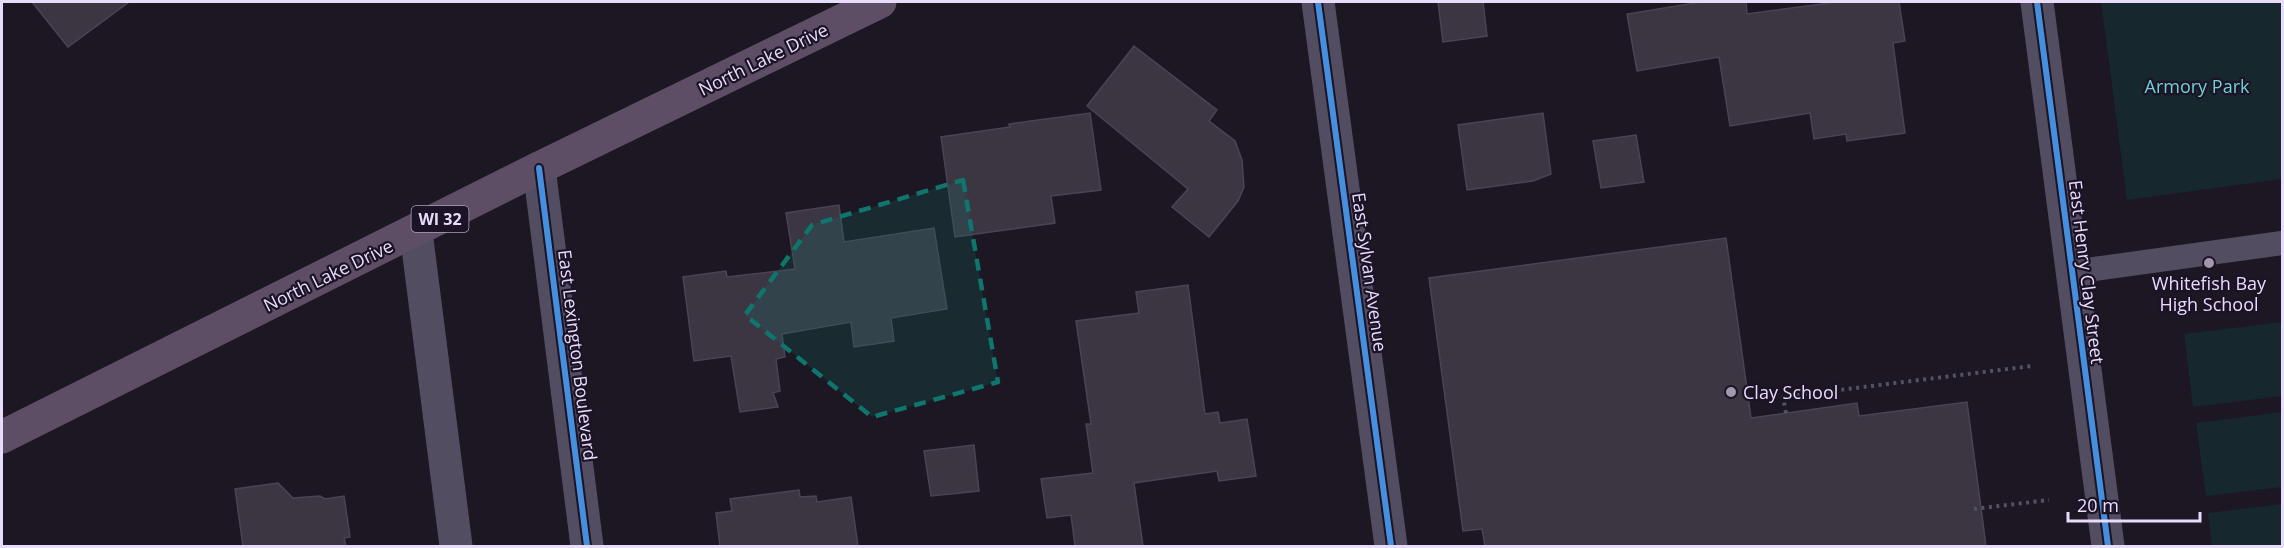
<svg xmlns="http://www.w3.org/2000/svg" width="2284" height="548" viewBox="0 0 2284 548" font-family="'Open Sans',sans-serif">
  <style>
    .green { fill: #17272e }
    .building { fill: #3c3643; stroke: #4b4354; stroke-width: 1.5 }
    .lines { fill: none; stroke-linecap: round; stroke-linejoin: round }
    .path { stroke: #4f5363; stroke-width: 4; stroke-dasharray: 3 4.5; stroke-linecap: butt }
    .lane { stroke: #534d61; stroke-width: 24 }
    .street { stroke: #534d61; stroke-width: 33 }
    .primary { stroke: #5d4e66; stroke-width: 33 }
    .cycleway-casing { stroke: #1c1326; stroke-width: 10 }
    .cycleway { stroke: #468fdf; stroke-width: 6 }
    .marked { fill: #0f766e; fill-opacity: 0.2; stroke: #0f766e; stroke-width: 4.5; stroke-dasharray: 12 8; stroke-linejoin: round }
    .poi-dot { fill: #a197af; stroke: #1c1326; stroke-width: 2 }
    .labels { text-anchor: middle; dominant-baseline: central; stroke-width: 4.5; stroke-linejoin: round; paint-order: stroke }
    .shield { fill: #1c1326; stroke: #aba0bb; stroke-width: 1.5 }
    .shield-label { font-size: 16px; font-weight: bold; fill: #e8dcfb }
    .street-label { font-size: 18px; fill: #e8dcfb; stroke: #1c1326 }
    .park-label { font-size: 18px; fill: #6fd1d4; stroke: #1c1326 }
    .poi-label { font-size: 18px; fill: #e8dcfb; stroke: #1c1326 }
  </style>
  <rect width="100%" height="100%" fill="#1c1722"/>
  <!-- green -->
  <g class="green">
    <polygon points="2101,2 2282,2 2282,179 2127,200"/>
    <polygon points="2282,322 2282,396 2193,407 2184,334"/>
    <polygon points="2282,412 2282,487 2206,496 2196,423"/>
    <polygon points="2282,504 2282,546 2212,546 2208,513"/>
  </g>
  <!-- building -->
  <g class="building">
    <polygon points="32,2 129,2 68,47"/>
    <polygon points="1438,2 1483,2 1487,36 1443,42"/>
    <polygon points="1701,2 1746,2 1747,14 1837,2 1899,2 1905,41 1893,43 1905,133 1847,141 1846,134 1814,139 1810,113 1730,126 1719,57 1637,71 1627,14"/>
    <polygon points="1134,46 1217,110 1209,121 1235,141 1242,160 1244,187 1238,201 1209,237 1172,207 1188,189 1087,106"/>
    <polygon points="1090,113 1101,190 1051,196 1055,223 955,237 941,137 1010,127 1009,124"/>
    <polygon points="1543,113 1551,174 1533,181 1467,190 1458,125"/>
    <polygon points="1636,135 1644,182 1601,188 1593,141"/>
    <polygon points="839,205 844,242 934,228 947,309 891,318 894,341 854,347 851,322 782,334 785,357 776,359 780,391 773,393 778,407 740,412 731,356 694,361 683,277 726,271 727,277 795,269 786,213"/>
    <polygon points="1726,238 1751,418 1857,403 1859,416 1967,402 1986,546 1485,546 1482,529 1463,531 1429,278"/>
    <polygon points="1188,285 1205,414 1218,412 1220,423 1247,419 1256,476 1219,481 1217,471 1134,483 1143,546 1075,546 1071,515 1047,518 1041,479 1093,473 1086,424 1091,424 1076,321 1139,313 1136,292"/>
    <polygon points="974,445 979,491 931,496 924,451"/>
    <polygon points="278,483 293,498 320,496 325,499 344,496 350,537 344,538 346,546 243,546 235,489"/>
    <polygon points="799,490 800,497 816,496 817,502 851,497 858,546 720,546 716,513 732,511 730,499"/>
  </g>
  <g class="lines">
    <!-- path -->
    <g class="path">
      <polyline points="1786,413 1783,397 2032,366"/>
      <polyline points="1974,509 2049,500"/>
    </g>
    <!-- lane -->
    <polyline class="lane" points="2072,272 2282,243"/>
    <!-- street -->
    <g class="street">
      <polyline points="1318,2 1391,546"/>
      <polyline points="2037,2 2108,546"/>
      <polyline points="539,168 587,546"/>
      <polyline points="416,232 456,546"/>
    </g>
    <!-- primary -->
    <polyline class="primary" points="2,437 539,168 880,2"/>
    <defs>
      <g id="cycleway">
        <polyline points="1318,2 1391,546"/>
        <polyline points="2037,2 2108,546"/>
        <polyline points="539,168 587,546"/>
      </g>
    </defs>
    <!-- cycleway casing -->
    <use href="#cycleway" class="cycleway-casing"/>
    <!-- cycleway -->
    <use href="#cycleway" class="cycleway"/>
  </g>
  <!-- marked area -->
  <path class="marked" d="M 963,180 L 998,382 L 872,417 L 745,315 L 812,225 Z"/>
  <!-- markers -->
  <g class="poi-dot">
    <circle cx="2209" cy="263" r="6"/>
    <circle cx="1731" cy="392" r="6"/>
  </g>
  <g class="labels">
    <!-- shield labels -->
    <rect class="shield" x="411.5" y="206" width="57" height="26" rx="4.5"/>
    <g class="shield-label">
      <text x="440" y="219">WI 32</text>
    </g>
    <!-- street labels -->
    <g class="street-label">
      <text transform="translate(763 59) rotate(-26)">North Lake Drive</text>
      <text transform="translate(1370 272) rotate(82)">East Sylvan Avenue</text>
      <text transform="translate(2087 272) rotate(83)">East Henry Clay Street</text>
      <text transform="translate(328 275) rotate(-26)">North Lake Drive</text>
      <text transform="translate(578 355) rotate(83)">East Lexington Boulevard</text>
    </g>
    <!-- park labels -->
    <g class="park-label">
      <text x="2197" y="86">Armory Park</text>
    </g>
    <!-- poi labels -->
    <g class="poi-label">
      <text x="2209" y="283">Whitefish Bay<tspan x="2209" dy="21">High School</tspan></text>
      <text x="1743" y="392" text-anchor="start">Clay School</text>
    </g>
  </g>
  <!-- border -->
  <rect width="2284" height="548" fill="none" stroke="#e8dcfb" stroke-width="6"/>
  <!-- scale -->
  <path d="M2068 512v9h132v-9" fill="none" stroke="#e8dcfb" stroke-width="3"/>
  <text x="2077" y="512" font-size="18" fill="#e8dcfb" stroke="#1c1326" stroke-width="4.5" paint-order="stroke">20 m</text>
</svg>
